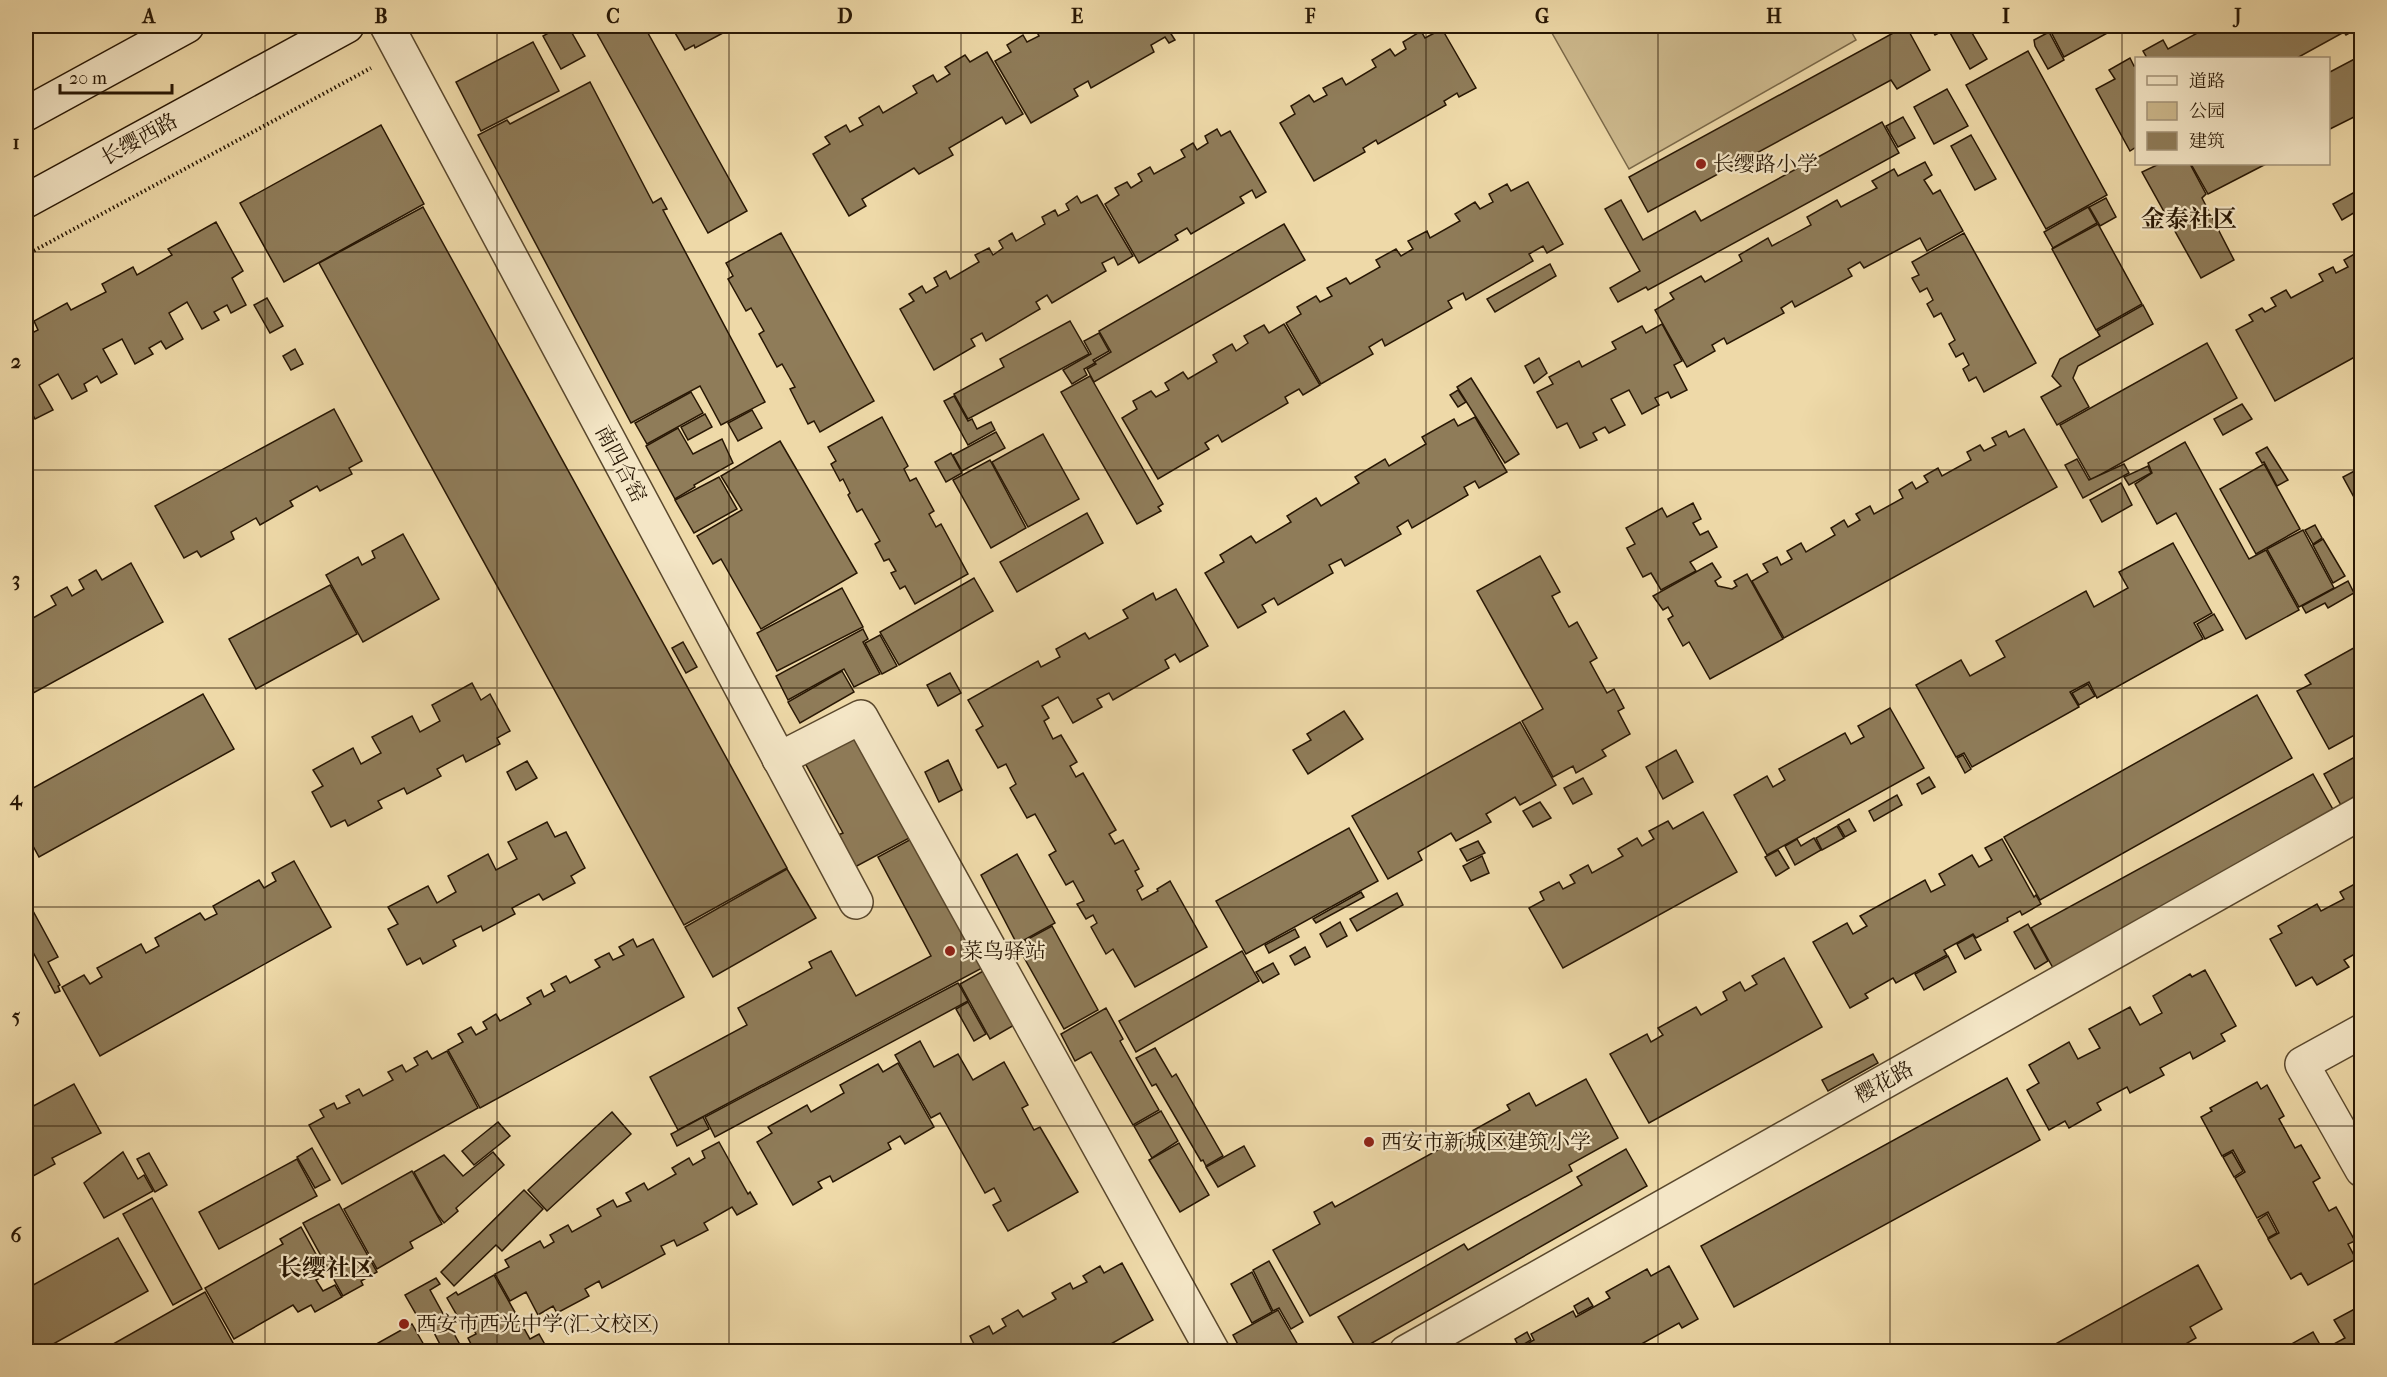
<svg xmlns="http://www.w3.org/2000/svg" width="2387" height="1377" viewBox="0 0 2387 1377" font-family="'IM FELL French Canon','Noto Serif SC',serif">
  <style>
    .green { fill: #ccb88c; stroke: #7a6848; stroke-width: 1.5 }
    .building { fill: #8f7c59; stroke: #281704; stroke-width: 1.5 }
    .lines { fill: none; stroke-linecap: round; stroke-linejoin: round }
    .street-casing { stroke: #5a482d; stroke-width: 36 }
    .secondary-casing { stroke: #281704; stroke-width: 36 }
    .path { stroke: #281704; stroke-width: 4; stroke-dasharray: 1.5 3; stroke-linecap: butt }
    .street { stroke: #f4e6c6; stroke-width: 33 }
    .secondary { stroke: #f4e6c6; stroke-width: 33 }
    .grid { fill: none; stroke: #281704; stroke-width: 1.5; stroke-opacity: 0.55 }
    .poi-dot { fill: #8f2418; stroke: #f4e6c6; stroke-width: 2 }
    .labels { text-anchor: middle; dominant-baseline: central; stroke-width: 4.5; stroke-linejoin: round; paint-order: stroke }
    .street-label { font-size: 21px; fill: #281704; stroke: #f4e6c6 }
    .poi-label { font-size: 21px; fill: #281704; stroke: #f4e6c6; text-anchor: start }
    .quarter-label { font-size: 24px; font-weight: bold; fill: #281704; stroke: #f4e6c6 }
    .neatline { fill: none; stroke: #281704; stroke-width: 2 }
    .grid-label { font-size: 20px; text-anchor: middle; font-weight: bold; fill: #281704 }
  </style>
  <rect width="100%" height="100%" fill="#eed9a8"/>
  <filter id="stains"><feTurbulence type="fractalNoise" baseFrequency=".00333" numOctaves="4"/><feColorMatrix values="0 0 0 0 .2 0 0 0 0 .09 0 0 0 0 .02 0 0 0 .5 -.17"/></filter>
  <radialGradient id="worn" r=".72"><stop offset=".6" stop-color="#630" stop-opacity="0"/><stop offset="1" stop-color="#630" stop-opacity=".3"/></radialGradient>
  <!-- green -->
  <polygon class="green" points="1548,26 1848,26 1856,40 1629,169"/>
  <!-- building -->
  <g class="building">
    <polygon points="561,26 568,26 585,56 561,69 543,36"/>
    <polygon points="593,26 644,26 747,211 708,233"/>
    <polygon points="671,26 736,26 695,48 694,45 685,50"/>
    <polygon points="1041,26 1166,26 1175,40 1169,43 1165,37 1151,45 1154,52 1091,88 1088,81 1074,89 1078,96 1031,123 995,61 1011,52 1007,45 1023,35 1027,42 1039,36 1035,29"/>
    <polygon points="1906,26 1930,70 1897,89 1891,80 1648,212 1629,177"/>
    <polygon points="1930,26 1952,26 1935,35"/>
    <polygon points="1954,26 1968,26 1987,59 1970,69 1948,29"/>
    <polygon points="2058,26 2120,26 2064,57 2050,30"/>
    <polygon points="2201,26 2362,26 2346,35 2344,32 2297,58 2147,58 2143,51 2163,40 2168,49 2203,30"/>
    <polygon points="1442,29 1476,88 1459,97 1457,93 1444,101 1446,105 1378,144 1376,140 1363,148 1365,152 1314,181 1280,123 1295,114 1291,106 1309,95 1314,102 1327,95 1323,88 1342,78 1346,85 1376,67 1372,60 1390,49 1395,56 1406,49 1403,42 1421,31 1425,38"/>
    <polygon points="2049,32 2064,60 2048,69 2035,46 2034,40"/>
    <polygon points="533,42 559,91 481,131 456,82"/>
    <polygon points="2028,51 2107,195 2046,229 1966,85"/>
    <polygon points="987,52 1023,114 1006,124 1002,117 949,148 953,155 919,174 914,168 862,199 866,206 849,216 813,154 830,144 825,137 846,125 850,132 863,125 859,118 879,106 883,113 917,93 913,86 933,75 937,82 950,74 945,67 965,55 970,62"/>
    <polygon points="2362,55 2362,113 2328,130 2328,73"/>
    <polygon points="2130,58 2134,66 2136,65 2136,147 2130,151 2096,89 2115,79 2109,70"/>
    <polygon points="590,82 653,203 661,198 667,209 663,210 765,402 721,425 700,386 631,423 478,135 507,120 510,124"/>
    <polygon points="1947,89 1968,126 1934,144 1914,107"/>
    <polygon points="1903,117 1915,138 1898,147 1886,126"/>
    <polygon points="1882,122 1899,153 1648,290 1646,287 1618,302 1610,288 1640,271 1605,209 1621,200 1643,240 1695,211 1701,221"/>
    <polygon points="381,125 424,204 284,282 240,203"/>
    <polygon points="1217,129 1221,136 1230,131 1266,192 1256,198 1252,190 1240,197 1244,203 1191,234 1187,228 1175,235 1178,240 1139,263 1105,204 1119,195 1115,188 1127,182 1131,188 1142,181 1138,174 1150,167 1154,174 1185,157 1181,150 1193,143 1197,150 1208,143 1205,136"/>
    <polygon points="1971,135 1996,179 1975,190 1951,146"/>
    <polygon points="1925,162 1932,175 1924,180 1933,194 1940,190 1963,231 1927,251 1920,238 1864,268 1860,262 1848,269 1852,276 1795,307 1792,301 1781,308 1784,313 1727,344 1724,338 1712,345 1715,351 1687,367 1655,310 1674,299 1670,293 1701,276 1705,282 1742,261 1739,255 1768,238 1772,246 1811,225 1807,217 1837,200 1841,207 1877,188 1872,181 1894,169 1898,176"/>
    <polygon points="2159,164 2190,164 2206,194 2202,198 2234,260 2201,278 2142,172"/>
    <polygon points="2191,164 2266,164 2208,194"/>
    <polygon points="1528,182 1563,244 1547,253 1543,246 1529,254 1533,261 1466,300 1463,293 1448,301 1452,308 1385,346 1382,339 1369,347 1373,354 1321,384 1286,323 1301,314 1297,307 1316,296 1320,302 1332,296 1327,288 1346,278 1350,284 1380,267 1376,260 1396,249 1401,256 1413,249 1408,241 1427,231 1430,238 1460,221 1455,214 1475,202 1480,209 1493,202 1489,194 1507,184 1511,191"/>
    <polygon points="2362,188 2362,208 2342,220 2333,204"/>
    <polygon points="1097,195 1133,256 1118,265 1114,257 1102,263 1106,271 1052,303 1047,295 1036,302 1040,309 986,341 982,333 971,339 975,346 934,370 900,309 914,301 909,294 922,286 926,293 938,286 934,278 946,271 950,279 979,262 975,255 989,248 993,255 1003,248 999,241 1012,233 1016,241 1045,224 1042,217 1055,210 1058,216 1069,210 1066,204 1077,196 1081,203"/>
    <polygon points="2106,198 2116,217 2100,226 2089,207"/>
    <polygon points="423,207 787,868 684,925 319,263"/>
    <polygon points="2088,207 2097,223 2053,248 2044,232"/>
    <polygon points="216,222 243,271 232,278 246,305 231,313 227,305 214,312 219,320 202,329 187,302 169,313 183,339 166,349 161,341 149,348 153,354 135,364 122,339 103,349 117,374 101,383 97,376 84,384 87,391 72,399 58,374 39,385 53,410 35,419 32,413 26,416 26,336 38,330 34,321 67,303 71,310 106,292 102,284 133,267 137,275 172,255 168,249"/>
    <polygon points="1284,224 1305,260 1094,382 1087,369 1096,364 1094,362 1111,352 1099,331"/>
    <polygon points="2098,224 2142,304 2096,330 2052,249"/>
    <polygon points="781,233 874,401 820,432 814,421 808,424 790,389 795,387 782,364 777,367 759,334 764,331 751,308 746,311 728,279 733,276 726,263"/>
    <polygon points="1964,233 2036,363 1984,392 1976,377 1969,381 1963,369 1969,365 1963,353 1956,357 1949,344 1955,340 1941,313 1934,317 1927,304 1933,300 1927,288 1920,292 1912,278 1919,275 1912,262"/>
    <polygon points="2358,252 2362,259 2362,353 2275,401 2236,330 2253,321 2249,315 2262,308 2265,312 2276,306 2271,298 2286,290 2291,298 2323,281 2319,274 2333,267 2336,273 2348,267 2344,260"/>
    <polygon points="1550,264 1556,276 1495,312 1487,299"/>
    <polygon points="267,298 283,326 270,333 254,305"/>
    <polygon points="2143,305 2153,324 2078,366 2073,378 2089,407 2057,425 2041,397 2061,386 2052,376 2060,359 2100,336 2097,331"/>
    <polygon points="1070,321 1089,354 968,419 954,394 1004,367 1000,359"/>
    <polygon points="1284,324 1320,385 1303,395 1299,389 1285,397 1288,403 1222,442 1218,435 1205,443 1209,449 1158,479 1122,418 1137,409 1133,401 1151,391 1156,397 1169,390 1165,383 1183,372 1188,379 1217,362 1213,355 1232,344 1236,351 1248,343 1244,336 1264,325 1269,333"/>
    <polygon points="1662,324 1682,361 1674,365 1687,390 1671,398 1668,392 1655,398 1659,405 1642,414 1629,390 1611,399 1625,425 1609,433 1605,427 1593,433 1597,440 1580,448 1567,423 1557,428 1537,392 1553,384 1549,377 1579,361 1582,367 1616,349 1612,342 1642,326 1646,333"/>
    <polygon points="1099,333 1109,351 1093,360 1095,363 1084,369 1087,375 1072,384 1063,370 1091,354 1084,341"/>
    <polygon points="2207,343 2237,398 2091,480 2060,425"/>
    <polygon points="295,349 303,364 291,370 283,356"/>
    <polygon points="1539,358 1547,373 1534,383 1525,366"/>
    <polygon points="1090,376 1163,504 1158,507 1161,511 1137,524 1061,392"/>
    <polygon points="1471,378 1519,454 1505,463 1457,387"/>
    <polygon points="1458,390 1466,402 1458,407 1450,395"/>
    <polygon points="691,392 703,413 647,444 635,423"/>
    <polygon points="954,396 968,421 972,419 977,429 991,422 995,430 968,445 944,401"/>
    <polygon points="2242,404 2252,419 2223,435 2214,419"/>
    <polygon points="334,409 362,461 349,468 352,474 320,491 317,486 290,501 293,506 260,525 256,518 231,532 234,539 201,557 197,551 184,558 155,506"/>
    <polygon points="752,410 762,428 738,441 728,423"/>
    <polygon points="705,414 712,427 688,440 681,427"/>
    <polygon points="882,417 908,466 904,469 910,481 916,478 934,511 929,514 936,527 941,524 968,574 915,604 905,586 900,589 891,573 896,571 889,559 884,561 875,544 880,541 862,509 857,512 848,495 850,493 843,479 840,481 831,464 836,461 828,447"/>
    <polygon points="1475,417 1507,472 1479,488 1475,481 1464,487 1468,495 1412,528 1408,520 1397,527 1401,534 1345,566 1341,559 1329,565 1333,573 1278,605 1274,598 1262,605 1266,612 1238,628 1205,573 1224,562 1220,555 1251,536 1256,543 1291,522 1287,516 1316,498 1321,506 1359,483 1355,477 1385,459 1389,466 1426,444 1422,437 1454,419 1458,426"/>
    <polygon points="678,428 693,454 722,439 733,463 694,485 695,487 675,499 646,446"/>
    <polygon points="2024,429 2057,487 1784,638 1752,581 1768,572 1763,564 1777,557 1781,565 1792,559 1787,551 1801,543 1806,552 1835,535 1831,528 1844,520 1848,527 1860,520 1856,514 1870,506 1874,514 1903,498 1899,490 1912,482 1916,489 1928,482 1924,476 1938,468 1942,476 1971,460 1967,452 1980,445 1984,451 1996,445 1992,438 2006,431 2009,437"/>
    <polygon points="996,432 1005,448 962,471 953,455"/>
    <polygon points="1043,434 1079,499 1028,527 992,462"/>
    <polygon points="780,441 857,573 761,629 721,559 713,564 697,536 742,510 721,476"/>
    <polygon points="2185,442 2249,559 2266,550 2299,610 2246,639 2176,513 2157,524 2135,484 2152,473 2148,463"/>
    <polygon points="2267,447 2288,480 2277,486 2264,462 2262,463 2256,453"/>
    <polygon points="951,453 962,473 946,482 935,462"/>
    <polygon points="2077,459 2089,480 2124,464 2129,473 2083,498 2065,465"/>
    <polygon points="990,460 1026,528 991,548 953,480"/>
    <polygon points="2264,464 2300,529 2256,554 2220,489"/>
    <polygon points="2148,466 2151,473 2129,485 2124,477"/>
    <polygon points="2362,467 2362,512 2343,477"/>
    <polygon points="719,477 737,509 694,533 675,500"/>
    <polygon points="2121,483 2132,505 2102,522 2090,500"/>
    <polygon points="1693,503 1701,519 1693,523 1700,535 1708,531 1717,547 1690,562 1696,571 1661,590 1651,573 1643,577 1627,548 1635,544 1626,528 1662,508 1667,517"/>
    <polygon points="1087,513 1103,543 1017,592 1000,562"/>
    <polygon points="2315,525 2322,538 2313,544 2305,530"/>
    <polygon points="2303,530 2334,588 2299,607 2267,549"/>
    <polygon points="403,534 439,599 363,642 326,575 358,557 362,565 375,558 372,551"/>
    <polygon points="2323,539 2345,576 2333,583 2313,545"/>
    <polygon points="2173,543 2212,613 2194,623 2203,639 2097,698 2089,682 2070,692 2079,707 1972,767 1964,753 1956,757 1916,685 1961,660 1970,676 2005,657 1996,641 2086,591 2094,607 2128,588 2119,572"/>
    <polygon points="1540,556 1560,592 1552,596 1569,627 1577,622 1597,658 1590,662 1607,693 1614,689 1624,708 1618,711 1630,734 1602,750 1606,756 1576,773 1573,766 1553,777 1522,721 1543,709 1477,591"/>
    <polygon points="131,563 163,622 26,697 26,622 56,605 51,596 67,587 72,596 84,589 79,580 96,570 102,580"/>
    <polygon points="1712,563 1721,577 1715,581 1718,586 1732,589 1737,586 1734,581 1747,574 1783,639 1710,679 1689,642 1683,646 1668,619 1673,616 1668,607 1663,610 1653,596"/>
    <polygon points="974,578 993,611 899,665 880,632"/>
    <polygon points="2348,581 2354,593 2328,608 2325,603 2306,613 2302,606"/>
    <polygon points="330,585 357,634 256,689 229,639"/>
    <polygon points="842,588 863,627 777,671 757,633"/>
    <polygon points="1176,589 1208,646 1180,662 1175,654 1165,660 1169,668 1113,700 1109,693 1097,699 1102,707 1073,723 1058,697 1042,706 1049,718 1044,721 1053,739 1061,735 1077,762 1070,766 1076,777 1083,773 1116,830 1109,834 1115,844 1123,840 1139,869 1135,871 1143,886 1137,890 1142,900 1158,891 1157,889 1170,881 1207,947 1135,987 1113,949 1106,954 1091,927 1097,923 1093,915 1086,919 1077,904 1084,901 1073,881 1066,885 1049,855 1056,851 1035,814 1027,818 1010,788 1016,784 1006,764 998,768 976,730 983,726 968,700 1038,661 1041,667 1060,657 1056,649 1085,633 1089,639 1128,618 1123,610 1153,593 1156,600"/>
    <polygon points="2214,614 2223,630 2205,639 2197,624"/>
    <polygon points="863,629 868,639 863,642 880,674 854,687 844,669 788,700 776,676"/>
    <polygon points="880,635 897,666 882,674 865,643"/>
    <polygon points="683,642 697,667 686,673 672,648"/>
    <polygon points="2359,645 2362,650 2362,731 2329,749 2297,691 2311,684 2305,675"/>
    <polygon points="842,671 854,692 800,723 788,702"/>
    <polygon points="950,673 961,693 938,706 927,685"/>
    <polygon points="472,683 481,700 490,694 510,731 497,738 500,744 466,762 463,755 437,769 441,776 407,794 404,788 378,801 382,808 348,826 345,820 331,827 312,792 323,786 313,770 353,748 361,764 381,753 372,737 412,716 420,732 440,721 432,705"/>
    <polygon points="2088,684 2095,696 2079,705 2072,693"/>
    <polygon points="203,694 234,749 39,857 26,833 26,792"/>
    <polygon points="2257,695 2292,758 2040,900 2004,837"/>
    <polygon points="1890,708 1924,768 1767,855 1734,795 1767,776 1773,787 1785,780 1779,769 1845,733 1851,744 1864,737 1858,726"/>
    <polygon points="1344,711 1363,739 1308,774 1293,750 1311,740 1307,734"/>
    <polygon points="1520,722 1556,785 1520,805 1515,797 1486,814 1491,822 1456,841 1451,833 1418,852 1422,860 1388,879 1352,816"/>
    <polygon points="856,732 913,836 855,867 838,835 843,833 805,763"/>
    <polygon points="1676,750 1693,782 1663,799 1646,767"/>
    <polygon points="2362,753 2362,796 2342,807 2324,774"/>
    <polygon points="1963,755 1971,769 1965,773 1957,758"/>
    <polygon points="948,760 962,790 939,802 925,772"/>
    <polygon points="527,761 537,778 516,790 507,772"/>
    <polygon points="2313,774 2335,813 2053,968 2031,928"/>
    <polygon points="1929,777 1935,787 1922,794 1917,784"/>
    <polygon points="1583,778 1592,794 1573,804 1564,788"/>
    <polygon points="1897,795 1902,805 1874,821 1869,811"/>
    <polygon points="1540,802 1551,818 1533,827 1523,811"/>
    <polygon points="1703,812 1737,872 1563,968 1529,908 1544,900 1540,892 1559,882 1563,889 1575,883 1570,875 1588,865 1592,873 1623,856 1618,849 1637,838 1642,846 1654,839 1649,831 1668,821 1673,829"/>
    <polygon points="1849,819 1856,831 1845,837 1838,825"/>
    <polygon points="547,822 555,837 566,832 585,868 571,876 575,883 543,900 539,894 512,908 515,914 483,931 481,926 453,940 456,946 423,964 420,958 407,965 388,929 398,924 388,907 428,886 437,903 456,892 448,876 488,854 496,870 517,859 508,842"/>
    <polygon points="1837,826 1844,838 1822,850 1816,838"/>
    <polygon points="1349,828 1378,881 1246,954 1216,901"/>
    <polygon points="915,837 984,967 678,1130 650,1077 747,1025 738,1008 812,968 809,962 831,951 856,996 931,956 878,857"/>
    <polygon points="1814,838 1821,850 1795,865 1785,846 1797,839 1801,846"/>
    <polygon points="2002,839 2034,897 2036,895 2041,904 2022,915 2020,911 2007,918 2008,921 1976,938 1973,934 1944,950 1947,955 1896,983 1893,978 1865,994 1868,998 1850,1008 1813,942 1847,923 1853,934 1867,926 1860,916 1925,880 1931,892 1945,885 1939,874 1972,855 1979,867 1992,860 1985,848"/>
    <polygon points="1478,841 1485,853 1467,861 1460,849"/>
    <polygon points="1778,850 1789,868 1776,876 1765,857"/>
    <polygon points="1017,854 1055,923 1017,944 981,875"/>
    <polygon points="1482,856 1489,873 1471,881 1463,866"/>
    <polygon points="294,861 331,927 100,1056 62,987 84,975 90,984 102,977 97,968 141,944 146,953 159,946 155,938 200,913 205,920 217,914 213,906 259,880 264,888 276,881 272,873"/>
    <polygon points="787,869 816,918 713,977 685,927"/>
    <polygon points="2362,880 2362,950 2344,960 2349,967 2317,985 2312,977 2296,986 2270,939 2282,933 2278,926 2317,904 2321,911 2344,899 2340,892"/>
    <polygon points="1361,892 1364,897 1316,923 1313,919"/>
    <polygon points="1397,893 1403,905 1357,931 1350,919"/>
    <polygon points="26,898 58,957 48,962 60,985 58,986 60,991 55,993 26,939"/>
    <polygon points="1340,922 1347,936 1327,947 1320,934"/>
    <polygon points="2028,924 2048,961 2035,969 2014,932"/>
    <polygon points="1052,926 1098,1010 1064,1029 1017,945"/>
    <polygon points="1295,929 1299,937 1269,953 1265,945"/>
    <polygon points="1973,935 1981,950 1965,959 1957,944"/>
    <polygon points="633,939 637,947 653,939 684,997 480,1108 448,1050 463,1042 458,1034 471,1027 476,1035 487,1029 483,1022 496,1014 500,1021 531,1004 527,998 541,990 544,997 555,991 551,984 566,976 570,983 600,967 595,960 609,953 613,960 624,955 619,947"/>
    <polygon points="1305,947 1310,957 1295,965 1290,956"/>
    <polygon points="1242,951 1259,981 1136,1052 1119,1021"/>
    <polygon points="1948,956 1956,972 1924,990 1915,974"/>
    <polygon points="1784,958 1822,1027 1649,1123 1610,1054 1647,1034 1651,1042 1663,1035 1658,1028 1696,1007 1701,1015 1727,1000 1723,992 1740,982 1745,991 1757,984 1752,976"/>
    <polygon points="1273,963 1279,974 1263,983 1256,972"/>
    <polygon points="985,970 1016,1024 990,1039 960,984"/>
    <polygon points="2205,970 2236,1026 2221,1034 2225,1041 2193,1059 2190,1052 2160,1068 2164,1075 2130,1093 2127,1087 2097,1103 2101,1110 2069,1128 2065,1121 2049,1130 2027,1090 2039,1083 2029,1065 2069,1042 2078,1059 2100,1048 2089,1029 2130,1007 2140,1025 2162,1013 2153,996 2190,974 2192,977"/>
    <polygon points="958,983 968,1001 715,1137 705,1117"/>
    <polygon points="968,1002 986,1034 974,1041 956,1009"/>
    <polygon points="1106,1008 1123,1039 1120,1041 1159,1110 1133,1125 1091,1052 1075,1061 1061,1034"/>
    <polygon points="920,1041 934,1067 958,1054 973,1080 1004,1062 1028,1105 1022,1108 1034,1130 1040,1127 1078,1192 1008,1231 993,1205 1001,1201 994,1188 985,1193 940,1113 931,1118 895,1055"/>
    <polygon points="1155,1048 1172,1077 1176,1074 1223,1156 1206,1166 1203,1160 1201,1161 1156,1084 1152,1086 1136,1058"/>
    <polygon points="427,1051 432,1059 447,1051 478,1108 342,1184 309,1125 324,1117 320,1110 334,1103 337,1109 350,1103 346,1096 359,1089 363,1096 393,1080 388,1072 402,1065 406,1072 418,1065 414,1058"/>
    <polygon points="1873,1054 1878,1063 1828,1091 1822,1080"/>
    <polygon points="898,1063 934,1127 905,1144 900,1136 888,1143 891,1149 833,1182 830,1176 818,1182 822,1188 793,1205 757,1142 772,1133 768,1127 807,1105 811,1112 844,1093 840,1085 878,1064 883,1072"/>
    <polygon points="2007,1078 2040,1140 1734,1307 1701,1246"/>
    <polygon points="1586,1079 1618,1138 1569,1165 1572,1171 1310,1316 1273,1250 1320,1224 1314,1212 1332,1202 1335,1207 1510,1110 1507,1105 1529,1093 1536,1106"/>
    <polygon points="2257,1082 2261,1089 2267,1085 2284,1116 2279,1119 2295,1148 2301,1145 2320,1178 2313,1182 2329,1211 2336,1207 2355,1241 2348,1244 2356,1259 2308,1285 2301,1273 2291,1279 2268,1239 2279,1233 2268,1212 2257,1218 2235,1178 2245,1172 2233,1150 2222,1156 2201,1117 2212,1111 2210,1108"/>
    <polygon points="74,1084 101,1133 52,1158 55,1164 26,1180 26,1110"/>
    <polygon points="1161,1111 1178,1141 1152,1158 1134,1126"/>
    <polygon points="612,1112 631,1134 547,1211 528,1190"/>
    <polygon points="703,1117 709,1129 677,1146 671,1134"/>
    <polygon points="498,1122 510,1136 474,1165 462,1151"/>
    <polygon points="719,1142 748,1194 750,1192 757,1204 737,1215 732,1207 704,1223 708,1230 677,1246 674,1240 661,1246 665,1254 602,1288 599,1281 585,1289 589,1296 557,1313 553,1306 538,1315 526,1292 510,1301 495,1274 509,1267 505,1260 540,1241 544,1248 554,1242 550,1235 568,1225 572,1232 601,1216 597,1209 613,1200 617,1207 631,1201 626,1193 644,1183 648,1190 676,1174 672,1168 689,1158 693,1165 705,1158 702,1151"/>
    <polygon points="1179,1143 1209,1195 1180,1212 1149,1160"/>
    <polygon points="1244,1146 1255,1166 1218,1187 1206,1167"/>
    <polygon points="312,1148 330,1180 315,1188 297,1157"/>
    <polygon points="1626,1149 1647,1186 1358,1351 1338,1317 1464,1244 1468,1250 1582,1185 1577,1177"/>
    <polygon points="123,1152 138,1179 144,1175 153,1191 104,1218 84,1183"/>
    <polygon points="493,1152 504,1165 456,1208 458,1211 444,1223 437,1214 414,1172 444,1155 463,1176"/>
    <polygon points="2232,1152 2243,1171 2234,1177 2223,1157"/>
    <polygon points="149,1153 167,1185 155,1192 137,1159"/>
    <polygon points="297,1159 317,1196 219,1249 199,1212"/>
    <polygon points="412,1171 442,1224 410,1242 413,1248 377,1269 344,1209"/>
    <polygon points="524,1190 543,1209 502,1251 496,1245 454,1286 441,1272"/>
    <polygon points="152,1198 202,1289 173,1305 123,1214"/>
    <polygon points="339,1204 377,1272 361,1281 363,1285 343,1296 303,1223"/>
    <polygon points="2267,1214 2277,1233 2268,1238 2258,1220"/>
    <polygon points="301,1227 323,1267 317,1271 320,1278 316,1280 323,1291 335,1285 342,1297 315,1312 311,1305 298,1312 293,1305 234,1339 205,1288 283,1244 280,1239"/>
    <polygon points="118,1238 148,1291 39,1352 26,1352 26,1289"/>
    <polygon points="1269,1261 1303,1322 1291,1329 1279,1308 1273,1311 1253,1270"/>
    <polygon points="1122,1263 1153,1320 1097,1352 961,1352 974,1344 970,1336 989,1326 993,1334 1006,1326 1002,1319 1018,1310 1023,1317 1056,1299 1052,1293 1070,1283 1073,1289 1087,1282 1083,1276 1100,1266 1104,1273"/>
    <polygon points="2198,1265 2222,1309 2190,1327 2196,1338 2172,1352 2160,1352 2158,1348 2151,1352 2041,1352"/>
    <polygon points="1669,1266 1698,1319 1682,1328 1679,1323 1636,1347 1639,1352 1513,1352 1534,1340 1531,1334 1573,1311 1576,1317 1610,1298 1606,1292 1647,1269 1651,1276"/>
    <polygon points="1252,1272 1272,1312 1252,1323 1231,1284"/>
    <polygon points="494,1275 530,1339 539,1334 547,1348 554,1345 557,1352 475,1352 468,1338 476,1334 469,1321 462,1324 447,1298 456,1292 458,1295"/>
    <polygon points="436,1278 440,1284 430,1290 464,1352 444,1352 430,1325 424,1328 405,1295"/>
    <polygon points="205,1292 238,1352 99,1352"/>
    <polygon points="1588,1298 1593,1306 1578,1314 1574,1306"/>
    <polygon points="2362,1305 2362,1352 2277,1352 2313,1332 2323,1350 2345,1338 2334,1320"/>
    <polygon points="1278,1310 1302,1352 1242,1352 1233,1335"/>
    <polygon points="412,1324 428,1352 362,1352"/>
    <polygon points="1527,1332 1531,1340 1519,1347 1515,1339"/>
  </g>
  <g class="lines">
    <defs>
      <g id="street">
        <polyline points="387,26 856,902"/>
        <polyline points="779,759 861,717 1213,1352"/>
        <polyline points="2362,1031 2302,1064 2362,1170"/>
        <polyline points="1406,1352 2362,812"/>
      </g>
      <g id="secondary">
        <polyline points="26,114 187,26"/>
        <polyline points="26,201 347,26"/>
      </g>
    </defs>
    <!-- street casing -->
    <use href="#street" class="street-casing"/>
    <!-- secondary casing -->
    <use href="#secondary" class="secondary-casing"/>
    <!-- path -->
    <polyline class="path" points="26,255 371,68"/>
    <!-- street -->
    <use href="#street" class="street"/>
    <!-- secondary -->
    <use href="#secondary" class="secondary"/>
  </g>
  <!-- grid -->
  <path class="grid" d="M 265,26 L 265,1352M 497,26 L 497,1352M 729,26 L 729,1352M 961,26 L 961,1352M 1194,26 L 1194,1352M 1426,26 L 1426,1352M 1658,26 L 1658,1352M 1890,26 L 1890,1352M 2122,26 L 2122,1352M 26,252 L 2362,252M 26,470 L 2362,470M 26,688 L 2362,688M 26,907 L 2362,907M 26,1126 L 2362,1126"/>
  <!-- markers -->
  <g class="poi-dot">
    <circle cx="1701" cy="164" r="6"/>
    <circle cx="950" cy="951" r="6"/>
    <circle cx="1369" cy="1142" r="6"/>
    <circle cx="404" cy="1324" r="6"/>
  </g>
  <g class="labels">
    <!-- street labels -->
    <g class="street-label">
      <text transform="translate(139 139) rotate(-29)">长缨西路</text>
      <text transform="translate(621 464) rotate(62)">南四合窑</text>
      <text transform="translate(1884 1082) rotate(-29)">樱花路</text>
    </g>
    <!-- poi labels -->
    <g class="poi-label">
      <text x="1713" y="164">长缨路小学</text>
      <text x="962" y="951">菜鸟驿站</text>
      <text x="1381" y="1142">西安市新城区建筑小学</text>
      <text x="416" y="1324">西安市西光中学(汇文校区)</text>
    </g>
    <!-- quarter labels -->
    <g class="quarter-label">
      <text x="2189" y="219">金泰社区</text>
      <text x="326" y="1268">长缨社区</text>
    </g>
  </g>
  <!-- margin -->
  <rect width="2387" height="1377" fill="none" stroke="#eed9a8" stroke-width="66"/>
  <!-- legend -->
  <rect x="2135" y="57" width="195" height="108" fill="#f4e6c6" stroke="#a29378" stroke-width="1.5"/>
  <rect x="2147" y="76" width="30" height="9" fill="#f4e6c6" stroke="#a29378" stroke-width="1.5"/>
  <text x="2189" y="87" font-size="18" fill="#281704">道路</text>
  <rect x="2147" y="102" width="30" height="18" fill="#ccb88c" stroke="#a29378" stroke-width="1.5"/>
  <text x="2189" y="117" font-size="18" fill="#281704">公园</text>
  <rect x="2147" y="132" width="30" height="18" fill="#8f7c59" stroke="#a29378" stroke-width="1.5"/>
  <text x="2189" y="147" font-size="18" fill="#281704">建筑</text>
  <!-- scale -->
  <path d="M60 84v9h112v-9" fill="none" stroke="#281704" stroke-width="3"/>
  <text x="69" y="84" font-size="18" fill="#281704" stroke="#f4e6c6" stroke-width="4.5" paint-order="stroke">20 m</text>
  <rect x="33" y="33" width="2321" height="1311" class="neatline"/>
  <g class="grid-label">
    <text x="149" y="23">A</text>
    <text x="381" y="23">B</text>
    <text x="613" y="23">C</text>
    <text x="845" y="23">D</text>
    <text x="1077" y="23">E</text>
    <text x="1310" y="23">F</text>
    <text x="1542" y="23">G</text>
    <text x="1774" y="23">H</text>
    <text x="2006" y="23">I</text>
    <text x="2238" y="23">J</text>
    <text x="16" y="149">1</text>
    <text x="16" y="368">2</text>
    <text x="16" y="586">3</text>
    <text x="16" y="805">4</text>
    <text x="16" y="1023">5</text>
    <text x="16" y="1242">6</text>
  </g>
  <rect width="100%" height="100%" filter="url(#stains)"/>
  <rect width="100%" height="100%" fill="url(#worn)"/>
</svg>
